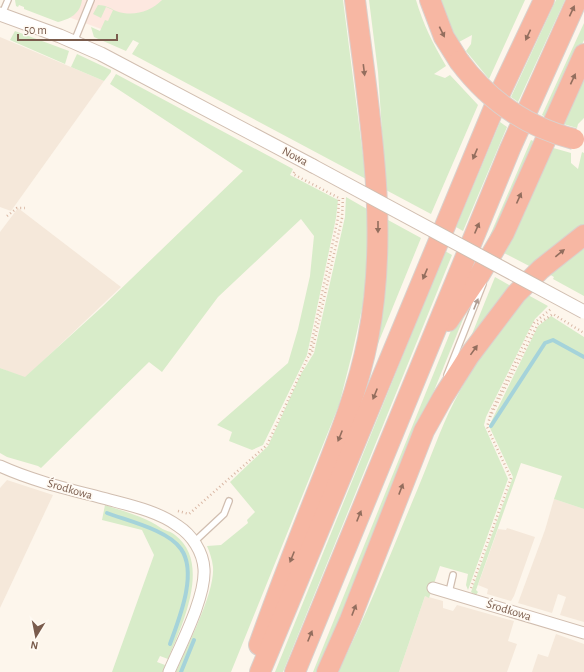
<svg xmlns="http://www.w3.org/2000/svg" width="584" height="672" viewBox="0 0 584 672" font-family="'Alegreya Sans',sans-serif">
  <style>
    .residential { fill: #f5e8da }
    .commercial { fill: #fde8e0 }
    .green { fill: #d8ecc9 }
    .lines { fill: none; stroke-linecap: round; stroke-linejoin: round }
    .stream { stroke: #a5d3da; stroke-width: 4 }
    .service-casing { stroke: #d1beb0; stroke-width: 8 }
    .minor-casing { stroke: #d1beb0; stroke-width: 13 }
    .tertiary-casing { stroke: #d1beb0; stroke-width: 15 }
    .motorway-casing { stroke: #dad1cd; stroke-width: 22 }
    .path { stroke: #d9b8a5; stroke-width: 2.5; stroke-dasharray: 1 3; stroke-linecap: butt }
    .service { stroke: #fff; stroke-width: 5.5 }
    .minor { stroke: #fff; stroke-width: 11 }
    .tertiary { stroke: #fff; stroke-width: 13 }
    .motorway { stroke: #f7b7a3; stroke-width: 20 }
    .tertiary-bridge-casing { stroke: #d1beb0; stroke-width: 15; stroke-linecap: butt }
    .motorway-bridge-casing { stroke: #dad1cd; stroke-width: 22; stroke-linecap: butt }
    .tertiary-bridge { stroke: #fff; stroke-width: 13 }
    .motorway-bridge { stroke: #f7b7a3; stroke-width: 20 }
    .oneway { fill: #936e5e }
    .oneway2 { fill: #af9d94 }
    .labels { text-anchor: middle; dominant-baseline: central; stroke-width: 3.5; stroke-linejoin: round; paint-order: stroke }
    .street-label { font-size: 12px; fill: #7a5c4d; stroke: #fffaf3 }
  </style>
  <rect width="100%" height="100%" fill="#fdf6ec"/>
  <!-- residential -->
  <g class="residential">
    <polygon points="0,37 104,81 11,211 0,207"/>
    <polygon points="18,208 121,287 25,378 0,368 0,232"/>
    <polygon points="7,480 53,495 0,608 0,488"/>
    <polygon points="554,499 584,509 584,622 560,615 566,597 558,594 552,613 518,603 545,530"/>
    <polygon points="507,528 535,537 514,596 511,601 487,594 488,589 478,585 498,529 506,530"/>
    <polygon points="425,596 443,601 443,608 453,611 457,605 514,621 508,641 517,644 507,672 399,672"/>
    <polygon points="556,634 584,644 584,672 532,672 538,654 548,657"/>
  </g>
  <!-- commercial -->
  <polygon class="commercial" points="22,0 162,0 133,40 127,38 127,35 124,35 123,37"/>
  <!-- green -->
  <g class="green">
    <path d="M 15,0 L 82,0 C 80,14 70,19 58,22 L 24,9 L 24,7 L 19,5 L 18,7 L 16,6 Z"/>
    <path d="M 162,0 L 343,0 L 366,179 L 132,54 L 139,43 L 133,40 L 126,51 L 94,37 L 91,27 L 100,31 L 105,20 L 108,21 L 113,10 L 106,7 L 101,18 L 93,14 L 98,5 C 105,5 110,8 116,11 C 133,17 150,12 162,0 Z"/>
    <path d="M 369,0 L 416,0 C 423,24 433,44 446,66 L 434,74 L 445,78 L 450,75 L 478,105 L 431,214 L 386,190 L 378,72 Z"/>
    <polygon points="441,0 525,0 489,79 466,51 471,44 472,35 459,42 450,26"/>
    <polygon points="556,0 565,0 518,102 511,97"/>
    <polygon points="584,23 584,40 548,118 542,115"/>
    <polygon points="15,31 69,51 65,64 10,40"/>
    <polygon points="77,54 111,70 111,72 104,81 71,67"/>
    <polygon points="584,70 584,118 578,124 577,128 560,123"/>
    <polygon points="116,74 293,169 290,175 338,200 336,218 307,355 263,445 252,450 229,441 232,432 217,425 288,363 298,329 310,276 314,236 301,219 218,297 162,372 149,362 41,468 38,466 7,457 0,453 0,368 25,377 102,307 243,171 110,84"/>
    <polygon points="500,122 507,127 463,231 456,227"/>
    <polygon points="531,140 538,143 515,196 488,240"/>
    <polygon points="550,147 571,153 571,163 578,169 582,152 584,153 584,228 535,269 504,253"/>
    <path d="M 346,197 L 367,209 L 368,258 L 363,304 L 352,354 L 339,405 L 231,672 L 176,672 C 187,646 215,593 213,567 C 212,559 210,553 207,546 L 221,545 L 248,523 L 247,520 L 255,512 L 230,482 L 268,446 L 301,374 L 314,353 L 345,217 Z"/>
    <polygon points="388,220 421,238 377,346 375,345 386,269"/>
    <polygon points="584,244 584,296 553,279 554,277 549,274"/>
    <polygon points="445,251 452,255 283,672 275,672"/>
    <polygon points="495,277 516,289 466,349"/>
    <path d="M 528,295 L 548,306 L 535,319 L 530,328 L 486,417 L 484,425 L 508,479 L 468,590 L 466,585 L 468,574 L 440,566 L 429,598 L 425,596 L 399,672 L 338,672 C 368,612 392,550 418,488 C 430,460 440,429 454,402 C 474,364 500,327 528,295 Z"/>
    <polygon points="472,297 320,672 313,672 454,323"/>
    <polygon points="551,316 584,337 584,509 554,499 562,476 521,463 476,590 478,592 476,595 471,592 513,477 489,426 538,326"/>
    <path d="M 105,505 C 123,511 146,517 161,528 C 165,531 171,531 175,535 C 212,563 182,625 168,659 L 160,656 L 157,662 L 165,665 L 163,672 L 112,672 L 154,555 L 142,530 L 102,520 Z"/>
  </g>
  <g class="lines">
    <!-- stream -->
    <g class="stream">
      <polyline points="491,426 545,343 553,340 584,357"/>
      <path d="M 107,513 C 128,521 168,530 181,549 C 198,573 179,619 170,644"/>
      <polyline points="181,672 194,640"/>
    </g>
    <defs>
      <g id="service">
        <polyline points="2,14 8,0"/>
        <polyline points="74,42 91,0"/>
        <polyline points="447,375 483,284"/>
        <polyline points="194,542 224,514 229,501"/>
        <polyline points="449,592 453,575"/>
      </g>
      <g id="minor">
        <path d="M 0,466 C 35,482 73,490 110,500 C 133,506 159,512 178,526 C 192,535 203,552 204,569 C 206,597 180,646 169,672"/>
        <polyline points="433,588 584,633"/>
      </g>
      <polyline id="tertiary" points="0,14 60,36 101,54 313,166"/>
      <g id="motorway">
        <polyline points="430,0 444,37 459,61"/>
        <polyline points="448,321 480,274 504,233 584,54"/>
        <path d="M 259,645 C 278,591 299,538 320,485 C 339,437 358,390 368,339 C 390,227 369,112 355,0"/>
        <polyline points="260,672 501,91 544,0"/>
        <polyline points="295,672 510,149 577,0"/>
        <polyline points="327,672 350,620 424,431 443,397 469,356 516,294 541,269 584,235"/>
      </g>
    </defs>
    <!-- service casing -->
    <use href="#service" class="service-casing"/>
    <!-- minor casing -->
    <use href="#minor" class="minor-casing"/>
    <!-- tertiary casing -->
    <use href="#tertiary" class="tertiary-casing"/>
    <!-- motorway casing -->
    <use href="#motorway" class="motorway-casing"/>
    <!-- path -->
    <g class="path">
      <polyline points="7,216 17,208 25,208"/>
      <polyline points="310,355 312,352 342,218 343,196"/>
      <polyline points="490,417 490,414 534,323 552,308"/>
      <polyline points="178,511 189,514 267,445 309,355 338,218 339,198 293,174 295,171"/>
      <polyline points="471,588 511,478 487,427 490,417 538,324 553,314 584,333"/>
    </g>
    <!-- service -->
    <use href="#service" class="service"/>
    <!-- minor -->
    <use href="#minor" class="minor"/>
    <!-- tertiary -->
    <use href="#tertiary" class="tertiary"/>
    <!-- motorway -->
    <use href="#motorway" class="motorway"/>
    <defs>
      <polyline id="tertiary-bridge" points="313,166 584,312"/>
      <path id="motorway-bridge" d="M 459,61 C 488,100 527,127 574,139"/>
    </defs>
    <!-- tertiary-bridge casing -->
    <use href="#tertiary-bridge" class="tertiary-bridge-casing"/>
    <!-- motorway-bridge casing -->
    <use href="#motorway-bridge" class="motorway-bridge-casing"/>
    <!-- tertiary-bridge -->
    <use href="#tertiary-bridge" class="tertiary-bridge"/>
    <!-- motorway-bridge -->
    <use href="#motorway-bridge" class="motorway-bridge"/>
  </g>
  <!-- one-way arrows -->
  <defs><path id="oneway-solid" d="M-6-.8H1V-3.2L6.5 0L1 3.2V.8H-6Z"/></defs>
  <g class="oneway">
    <use href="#oneway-solid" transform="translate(572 11) rotate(-65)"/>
    <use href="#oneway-solid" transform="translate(442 32) rotate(64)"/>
    <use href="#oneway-solid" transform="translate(528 35) rotate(115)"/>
    <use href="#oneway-solid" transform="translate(364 70) rotate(83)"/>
    <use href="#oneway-solid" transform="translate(573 79) rotate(-65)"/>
    <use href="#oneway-solid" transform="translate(475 154) rotate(113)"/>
    <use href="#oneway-solid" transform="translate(519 198) rotate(-66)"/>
    <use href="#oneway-solid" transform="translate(378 227) rotate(90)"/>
    <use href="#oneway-solid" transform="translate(477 228) rotate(-67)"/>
    <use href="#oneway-solid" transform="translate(560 253) rotate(-39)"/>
    <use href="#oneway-solid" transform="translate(425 274) rotate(113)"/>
    <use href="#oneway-solid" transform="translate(474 350) rotate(-54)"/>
    <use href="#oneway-solid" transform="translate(375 394) rotate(112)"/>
    <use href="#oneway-solid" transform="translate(340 436) rotate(112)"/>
    <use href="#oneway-solid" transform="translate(401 489) rotate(-69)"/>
    <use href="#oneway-solid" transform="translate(359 516) rotate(-68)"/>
    <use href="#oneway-solid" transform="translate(292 557) rotate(112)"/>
    <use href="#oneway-solid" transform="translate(354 610) rotate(-69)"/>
    <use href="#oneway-solid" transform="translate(310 636) rotate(-68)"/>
  </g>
  <use class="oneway2" href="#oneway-solid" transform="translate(476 304) rotate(-68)"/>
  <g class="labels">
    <!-- street labels -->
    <g class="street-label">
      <text transform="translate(295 156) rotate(28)">Nowa</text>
      <text transform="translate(70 489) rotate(16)">Środkowa</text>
      <text transform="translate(509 610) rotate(17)">Środkowa</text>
    </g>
  </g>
  <!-- north arrow -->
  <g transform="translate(36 636) rotate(190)" stroke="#fffaf3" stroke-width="3" paint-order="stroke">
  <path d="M0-3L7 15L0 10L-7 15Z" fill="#7a5c4d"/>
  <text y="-6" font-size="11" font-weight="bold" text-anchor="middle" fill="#7a5c4d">N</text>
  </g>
  <!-- scale -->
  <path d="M18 34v6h99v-6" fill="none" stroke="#7a5c4d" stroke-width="2"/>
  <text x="24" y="34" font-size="12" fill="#7a5c4d" stroke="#fffaf3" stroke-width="3" paint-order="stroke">50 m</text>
</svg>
